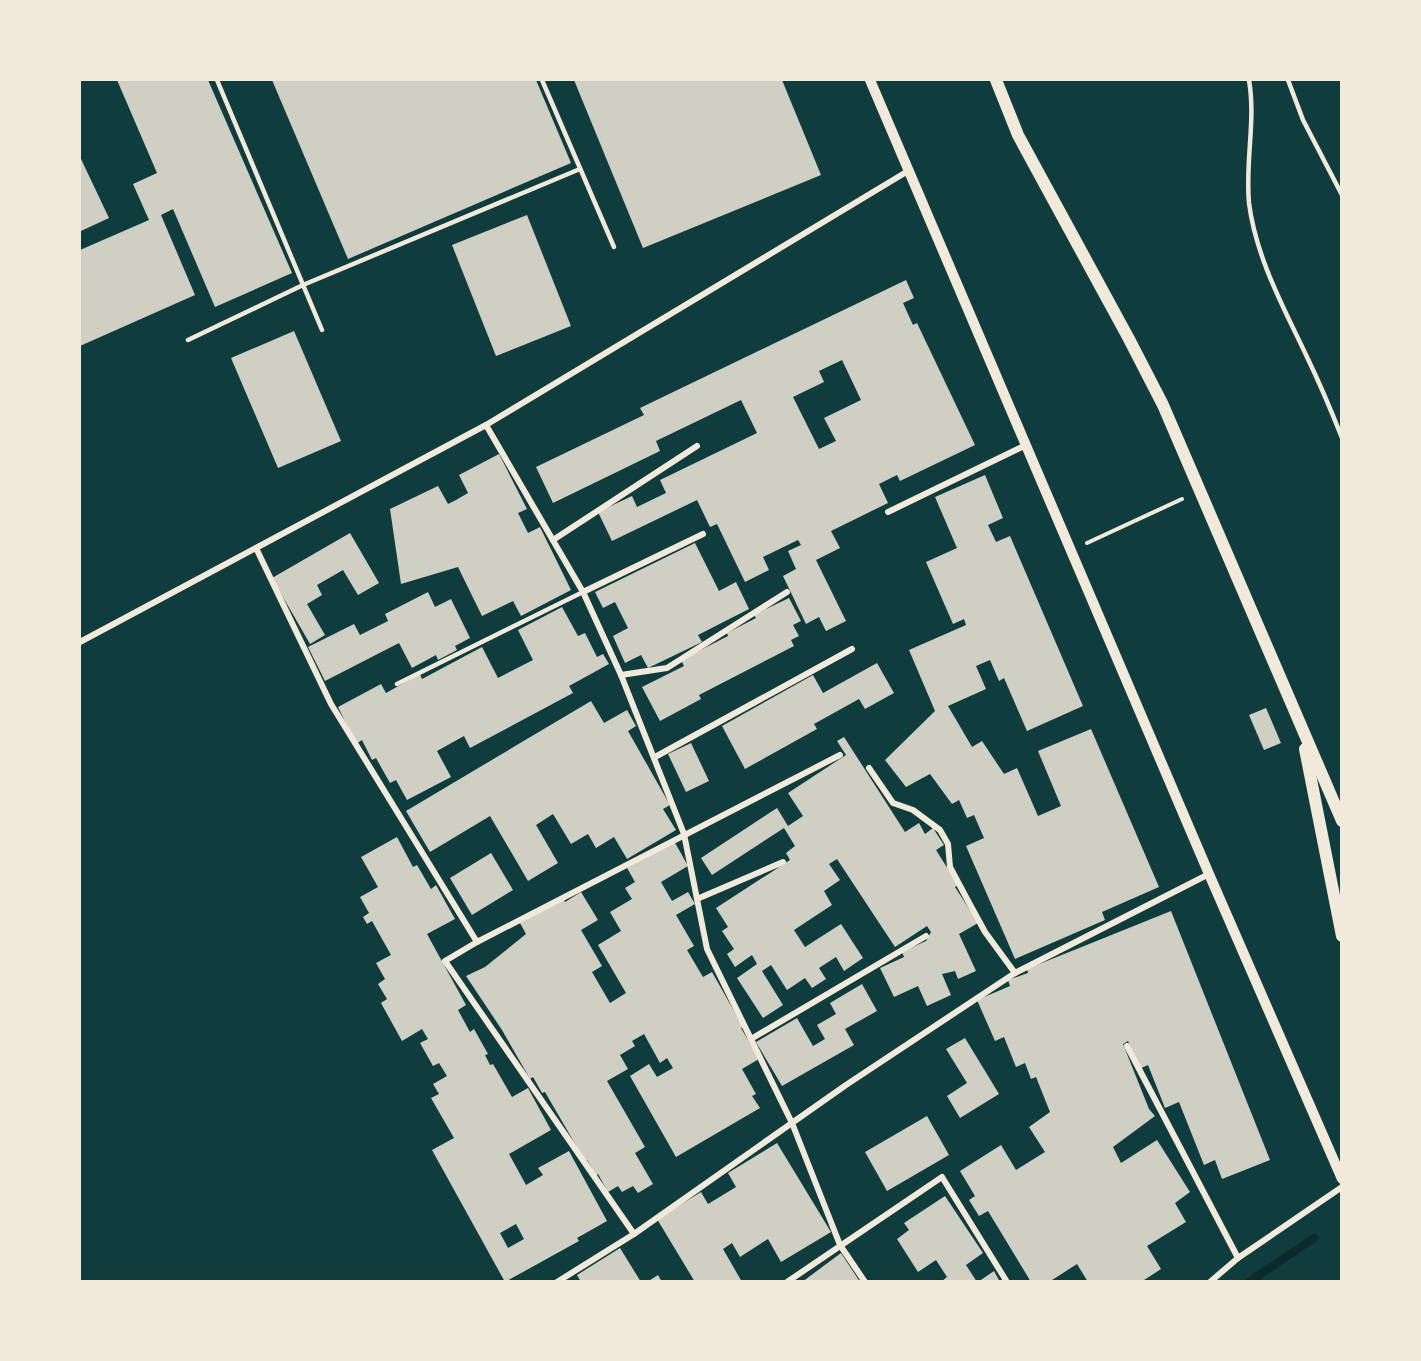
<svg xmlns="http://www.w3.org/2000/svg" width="1421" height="1361" viewBox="0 0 1421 1361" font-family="'Fira Sans',sans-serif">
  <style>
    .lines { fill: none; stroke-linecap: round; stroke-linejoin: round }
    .stream { stroke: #0a2a2b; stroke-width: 8 }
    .building { fill: #cfcfc3; fill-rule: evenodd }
    .path { stroke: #f1e9da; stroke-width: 4 }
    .service { stroke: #f1e9da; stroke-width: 4.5 }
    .minor { stroke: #f1e9da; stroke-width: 6 }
    .tertiary { stroke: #f1e9da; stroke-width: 10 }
    .secondary { stroke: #f1e9da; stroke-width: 12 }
  </style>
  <rect width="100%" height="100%" fill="#0f3d3e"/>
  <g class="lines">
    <!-- stream -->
    <polyline class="stream" points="1249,1282 1314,1238"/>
  </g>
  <!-- building -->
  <g class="building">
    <polygon points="117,80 208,80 292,273 215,307 173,209 161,215 195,295 80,346 80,250 149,220 133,184 157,173"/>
    <polygon points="272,80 536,80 571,163 348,259"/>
    <polygon points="574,80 782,80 821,175 643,248"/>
    <polygon points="81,159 109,218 81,231 80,227 80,160"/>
    <polygon points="527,215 571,326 496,356 452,245"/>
    <path d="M 906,280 L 914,298 L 903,303 L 913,325 L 917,323 L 975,445 L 900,481 L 897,475 L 879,484 L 888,503 L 831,531 L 840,548 L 816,560 L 846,621 L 826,631 L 819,617 L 806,624 L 783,576 L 796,569 L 788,551 L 801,545 L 798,540 L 763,557 L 769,570 L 745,582 L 717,524 L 710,527 L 697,500 L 612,541 L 598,512 L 632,496 L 637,507 L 666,493 L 660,480 L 757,433 L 741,400 L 656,441 L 660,451 L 553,503 L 536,467 L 644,415 L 640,408 ZM 842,360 L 861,400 L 824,418 L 836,441 L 819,449 L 793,397 L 824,382 L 819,371 Z"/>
    <polygon points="294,331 341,441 278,468 231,358"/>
    <polygon points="499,454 527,509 518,513 528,533 540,527 571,590 521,616 513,601 482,616 458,567 401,584 390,509 438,486 448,504 456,500 468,493 459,475"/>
    <polygon points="985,475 1003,518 988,525 996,542 1010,536 1083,706 1027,731 1004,678 999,681 990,660 976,666 986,689 948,706 972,747 982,741 1004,774 1017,768 1038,816 1061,806 1038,751 1091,729 1159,887 1102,912 1105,920 1015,959 966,846 984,838 974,815 967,818 959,800 952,804 930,774 906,787 885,760 935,711 909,650 966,625 964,619 953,624 926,562 957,548 935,497"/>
    <polygon points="350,533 379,583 358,595 343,570 317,585 322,595 307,604 325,635 310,644 272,578"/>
    <polygon points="695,543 719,591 736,582 749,609 698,635 702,642 648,668 641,655 625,663 613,636 628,628 615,602 603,608 595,592"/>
    <polygon points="428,592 435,607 451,599 470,638 455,646 457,650 438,660 436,655 412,668 399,643 325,681 308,647 354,624 360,635 388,621 385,614"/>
    <polygon points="789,598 801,621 793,625 799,636 791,640 794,646 699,695 701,699 660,721 642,687 684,666 681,660 728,636 727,633 756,618 754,615"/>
    <polygon points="562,607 578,636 585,633 597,657 603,654 609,664 569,686 573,693 470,748 464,736 437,751 451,777 407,800 396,780 390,783 376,758 372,760 362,740 356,744 338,707 381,684 386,693 420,674 422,679 482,647 498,678 533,660 518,630"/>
    <polygon points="877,663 894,693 865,709 859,699 814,724 817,729 745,769 722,726 813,675 823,693"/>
    <polygon points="591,701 604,723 627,710 636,726 628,731 670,805 663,809 676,830 627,859 614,837 596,848 588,834 571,844 553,814 536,825 558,863 528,881 490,816 430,852 406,811"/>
    <polygon points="1266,708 1281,743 1264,750 1249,715"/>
    <polygon points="844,737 905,832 919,823 925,834 933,828 944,845 936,850 958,885 955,887 978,923 959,934 976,971 958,979 955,971 942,974 951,995 927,1006 918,986 894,997 880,968 904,957 902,952 926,941 931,932 927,926 895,947 837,859 829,864 840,880 824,891 832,905 794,930 805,947 841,924 863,958 844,971 836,957 819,968 826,979 812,988 805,978 787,990 771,965 762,971 783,1005 763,1018 737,978 757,964 752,955 735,967 727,954 734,949 722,931 728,927 716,908 790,860 786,853 795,846 784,828 712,875 701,858 777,808 788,826 803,816 788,793 846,755 837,741"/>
    <polygon points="691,743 709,781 686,792 668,754"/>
    <path d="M 397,837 L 413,867 L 417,865 L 431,889 L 436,885 L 455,919 L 427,934 L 466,1005 L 458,1010 L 470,1032 L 474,1029 L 488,1054 L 485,1055 L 490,1065 L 493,1064 L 512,1097 L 528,1088 L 551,1130 L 509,1154 L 526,1185 L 543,1175 L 538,1168 L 569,1151 L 607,1221 L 577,1238 L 579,1241 L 505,1282 L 432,1150 L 454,1138 L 431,1098 L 439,1094 L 433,1084 L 447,1076 L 439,1063 L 433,1066 L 420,1043 L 428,1039 L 422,1029 L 402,1041 L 381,1003 L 387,999 L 378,984 L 385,979 L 376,963 L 391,955 L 372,921 L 367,924 L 363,917 L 369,913 L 360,897 L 378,887 L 361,857 ZM 516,1224 L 524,1239 L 508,1248 L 500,1233 Z"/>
    <polygon points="674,841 688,866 661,882 672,901 688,892 695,904 676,915 694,946 687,950 703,977 712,972 743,1027 741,1028 759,1059 742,1069 756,1094 752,1096 760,1108 676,1157 630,1076 649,1064 657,1077 673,1068 667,1058 660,1063 644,1034 632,1041 635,1046 620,1055 628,1069 607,1081 645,1147 635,1153 653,1184 638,1193 633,1186 622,1192 618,1186 608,1192 598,1174 596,1176 587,1160 585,1161 545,1092 542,1093 533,1077 530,1079 502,1030 466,976 485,967 526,934 520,923 563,898 565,902 581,892 598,920 581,930 602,966 592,972 610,1003 626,993 598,945 621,931 610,912 632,899 625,888 635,882 627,868"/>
    <polygon points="491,853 513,890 472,915 450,878"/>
    <polygon points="1171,911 1270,1160 1222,1179 1215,1160 1204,1165 1179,1102 1165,1108 1148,1065 1139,1069 1128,1041 1123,1044 1149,1109 1155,1116 1113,1147 1121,1163 1157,1140 1190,1192 1175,1203 1186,1222 1147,1246 1161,1269 1141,1282 1088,1282 1077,1264 1049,1282 1031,1282 988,1211 979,1216 969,1200 975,1196 960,1171 1001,1145 1016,1170 1045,1152 1029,1127 1050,1112 1036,1077 1031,1079 1025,1063 1016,1067 1004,1037 995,1041 977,1000 1010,986 1008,980 1028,973 1027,969"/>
    <polygon points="862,984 877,1011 845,1029 854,1045 782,1086 756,1042 797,1018 813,1046 825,1039 817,1025 836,1014 830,1003"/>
    <polygon points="965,1038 999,1094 960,1118 947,1096 967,1083 946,1049"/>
    <polygon points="927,1116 949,1155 887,1191 865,1152"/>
    <polygon points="777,1143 831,1232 781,1262 768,1239 740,1257 732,1243 723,1249 742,1282 695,1282 657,1219 701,1192 708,1204 736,1187 728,1173"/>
    <polygon points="945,1196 983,1253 966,1265 977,1282 941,1282 947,1277 936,1260 918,1272 897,1239 909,1230 904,1223"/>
    <polygon points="620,1248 641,1282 581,1282 577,1275"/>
    <polygon points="841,1253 860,1282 802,1282"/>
    <polygon points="994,1271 1000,1282 978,1282"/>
    <polygon points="658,1275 662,1282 647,1282"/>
  </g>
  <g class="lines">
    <!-- path -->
    <polyline class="path" points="1087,543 1182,499"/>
    <!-- service -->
    <g class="service">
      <polyline points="217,80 322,330"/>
      <polyline points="542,80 614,247"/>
      <path d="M 1249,80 C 1256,121 1245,162 1249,203 C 1256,258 1284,308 1307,357 C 1320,384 1331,410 1342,438"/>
      <polyline points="1288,80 1303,120 1342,195"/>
      <polyline points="188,340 303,285 580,169"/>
      <polyline points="397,684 583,592"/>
    </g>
    <!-- minor -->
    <g class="minor">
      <polyline points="486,425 583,592 621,675 684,834 707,949 792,1123 840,1245 865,1282"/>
      <polyline points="888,512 1026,445"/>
      <polyline points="553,540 697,446"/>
      <polyline points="256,548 331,704 477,942"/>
      <polyline points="583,592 703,534"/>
      <polyline points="80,642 486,425 908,171"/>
      <polyline points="621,675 667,668 787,592"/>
      <polyline points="655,757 852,649"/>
      <polyline points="869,768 893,803 913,810 940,830 948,844 950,867 967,899 985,932 1015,973"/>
      <polyline points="697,899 783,862"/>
      <polyline points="751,1039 926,936"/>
      <polyline points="1127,1046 1238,1258"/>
      <polyline points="634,1234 445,961 477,942 840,755"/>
      <polyline points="557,1282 634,1234 846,1085 1015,973 1209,874"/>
      <polyline points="787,1282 942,1177 1007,1282"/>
      <polyline points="1210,1282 1238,1258 1342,1187"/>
    </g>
    <!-- tertiary -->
    <polyline class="tertiary" points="870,80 1209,874 1342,1179"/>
    <!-- secondary -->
    <g class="secondary">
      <polyline points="996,80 1018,135 1129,339 1163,405 1342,821"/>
      <polyline points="1305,749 1342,936"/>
    </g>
  </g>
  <!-- border -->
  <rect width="1421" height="1361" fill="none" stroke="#f1e9da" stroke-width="162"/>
</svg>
